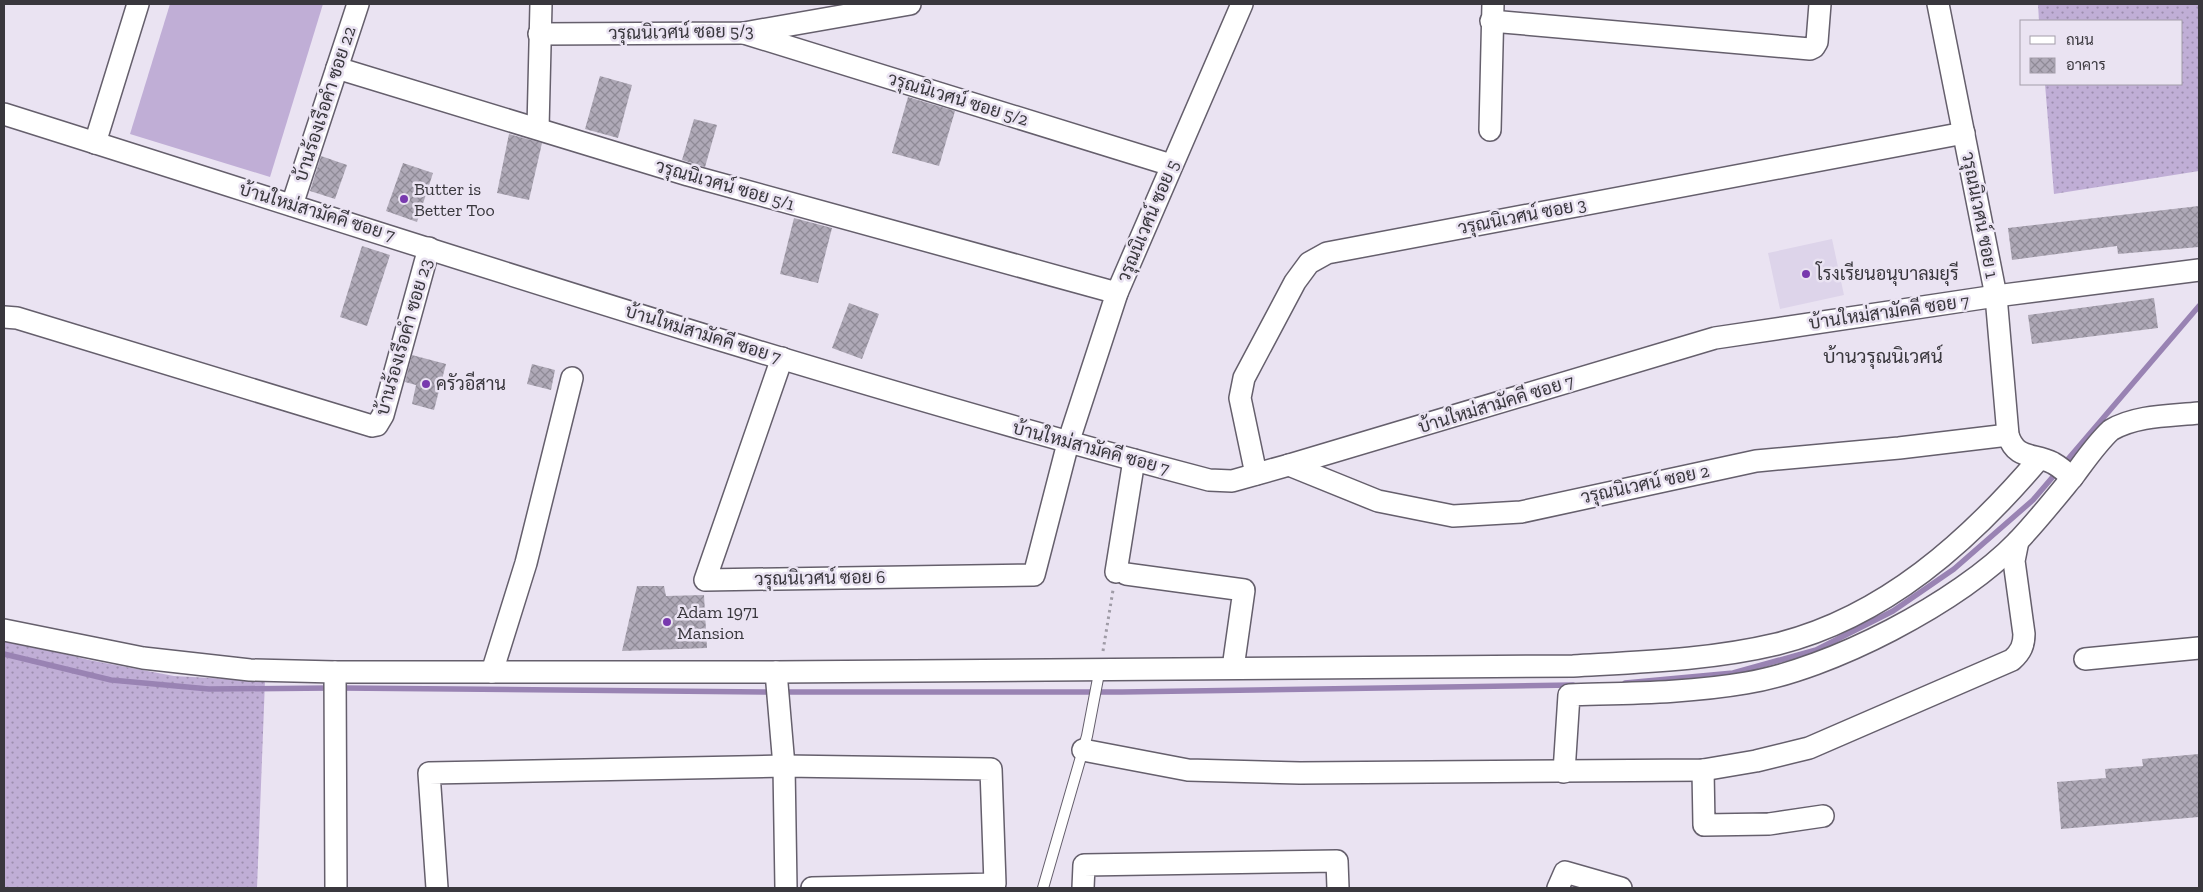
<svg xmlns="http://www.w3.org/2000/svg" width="2203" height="892" viewBox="0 0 2203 892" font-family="'Zilla Slab',Sarabun,serif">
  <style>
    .built { fill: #ddd4ea }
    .grass { fill: url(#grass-dots) }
    .garden { fill: #c0aed6 }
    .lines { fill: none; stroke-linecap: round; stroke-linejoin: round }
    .stream { stroke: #9983b3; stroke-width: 5.5 }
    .building { fill: url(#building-cross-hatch) }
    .service-casing { stroke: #655f6c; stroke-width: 12 }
    .minor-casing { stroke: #655f6c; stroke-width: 24 }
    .path { stroke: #9f9ba6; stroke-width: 3; stroke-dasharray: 2.5 4; stroke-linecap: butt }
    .service { stroke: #fff; stroke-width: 10 }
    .minor { stroke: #fff; stroke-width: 21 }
    .poi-dot { fill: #7839ae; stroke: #eae3f2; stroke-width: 2 }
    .labels { text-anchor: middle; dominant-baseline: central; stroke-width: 5; stroke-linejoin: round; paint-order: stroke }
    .street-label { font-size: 18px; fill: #39373d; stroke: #eae3f2 }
    .poi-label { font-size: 18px; fill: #39373d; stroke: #eae3f2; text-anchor: start }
    .neighbourhood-label { font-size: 19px; fill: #39373d; stroke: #eae3f2 }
  </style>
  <defs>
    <pattern id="grass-dots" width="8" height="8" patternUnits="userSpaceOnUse" patternTransform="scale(1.25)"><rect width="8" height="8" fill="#c0aed6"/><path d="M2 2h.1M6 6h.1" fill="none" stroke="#9d8eaf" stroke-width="1.8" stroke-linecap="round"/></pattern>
    <pattern id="building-cross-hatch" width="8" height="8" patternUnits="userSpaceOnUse" patternTransform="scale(1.25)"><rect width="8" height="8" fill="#afa9b7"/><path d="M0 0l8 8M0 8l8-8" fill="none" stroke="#8f8a96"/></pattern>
  </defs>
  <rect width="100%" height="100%" fill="#eae3f2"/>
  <!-- built -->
  <polygon class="built" points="1832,239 1844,295 1780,309 1768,253"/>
  <!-- grass -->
  <g class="grass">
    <polygon points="2038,4 2199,4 2199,171 2054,194 2045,84 2182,84 2182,21 2039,21"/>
    <polygon points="4,639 89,660 174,676 265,681 257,888 4,888"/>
  </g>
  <!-- garden -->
  <polygon class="garden" points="170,4 323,4 270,177 130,134"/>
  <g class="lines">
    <!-- stream -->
    <g class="stream">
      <polyline points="4,654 111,680 209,689 331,688"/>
      <polyline points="1625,683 1733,673 1816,650 1893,611 1954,569 2033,500 2199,306"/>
      <polyline points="340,688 773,692"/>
      <polyline points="783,692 1122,692 1573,685"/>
    </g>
  </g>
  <!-- building -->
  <g class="building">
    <polygon points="600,76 632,85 618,138 585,129"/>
    <polygon points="908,97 955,111 939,166 892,153"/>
    <polygon points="694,119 717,125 705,167 682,160"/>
    <polygon points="509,134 542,143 529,200 497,193"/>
    <polygon points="321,156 347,165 335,199 310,191"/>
    <polygon points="403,163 433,173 417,222 386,211"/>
    <polygon points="2199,206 2199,247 2118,254 2117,246 2012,260 2008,228"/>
    <polygon points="794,218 832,228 818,283 780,274"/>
    <polygon points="362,246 390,255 367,326 340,317"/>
    <polygon points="2154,298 2158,328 2032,344 2028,315"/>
    <polygon points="849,303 879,314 862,359 832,348"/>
    <polygon points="412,355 446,364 434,410 412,404 416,385 405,382"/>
    <polygon points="532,364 555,370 551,390 527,384"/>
    <polygon points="637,586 664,586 666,596 704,595 707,648 622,651"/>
    <polygon points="2199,754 2199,817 2061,829 2057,782 2106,778 2105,769 2143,766 2142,759"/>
  </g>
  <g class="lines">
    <defs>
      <polyline id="service" points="1043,888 1087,736 1100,668"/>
      <g id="minor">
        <path d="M 1938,4 L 1996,296 L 2008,435 C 2016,460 2033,453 2053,463 C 2060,467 2066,472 2072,478"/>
        <polyline points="1491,21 1810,49 1814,47 1817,42 1820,4"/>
        <polyline points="744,33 1171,165"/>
        <polyline points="539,34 744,33 910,4"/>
        <polyline points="337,68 688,175 1117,293"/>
        <path d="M 4,114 C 404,240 803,373 1209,480 L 1232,481 L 1289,465 L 1715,338 L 1996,296 L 2199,270"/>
        <polyline points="538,128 541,4"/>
        <polyline points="1490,130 1493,4"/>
        <polyline points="95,143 138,4"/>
        <polyline points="292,205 358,4"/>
        <polyline points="4,317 17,318 372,426 377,425 383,415 429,248"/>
        <polyline points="782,358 705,580 1034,575 1068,443 1117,293 1242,4"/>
        <polyline points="1289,465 1378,501 1453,516 1521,512 1756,461 1899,448 2008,435"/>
        <polyline points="1256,474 1240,398 1244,378 1295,282 1309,263 1327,253 1964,133"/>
        <polyline points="1116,572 1134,460"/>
        <polyline points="1126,574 1244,590 1233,668"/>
        <path d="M 4,630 L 143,658 L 250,670 L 335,672 L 776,672 L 1573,666 C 1641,662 1710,660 1777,644 C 1885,617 1969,541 2039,459"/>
        <polyline points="2085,659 2199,648"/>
        <polyline points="335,672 336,888"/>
        <polyline points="492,672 526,563 572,378"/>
        <polyline points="776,672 784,766 786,888"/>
        <path d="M 1083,750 L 1188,770 L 1300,773 L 1703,770 L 1756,761 L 1809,748 L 2012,660 C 2021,652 2024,645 2024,634 L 2014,561 L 2018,541"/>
        <polyline points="1703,770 1704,825 1769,824 1823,816"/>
        <path d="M 1564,772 L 1569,695 C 1628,693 1688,693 1746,683 C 1831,669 1958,603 2018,541 C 2038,520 2057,496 2075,474 C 2086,459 2097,443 2111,430 C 2137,415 2170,416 2199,413"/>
        <polyline points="437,888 429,773 784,766 991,769 995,884 812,888"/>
        <polyline points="1083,888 1084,865 1337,861 1338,888"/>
        <polyline points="1558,888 1565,872 1621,888"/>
      </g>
    </defs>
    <!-- service casing -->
    <use href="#service" class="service-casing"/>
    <!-- minor casing -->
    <use href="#minor" class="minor-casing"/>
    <!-- path -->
    <polyline class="path" points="1103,651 1113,590"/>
    <!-- service -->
    <use href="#service" class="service"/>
    <!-- minor -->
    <use href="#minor" class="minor"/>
  </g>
  <!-- markers -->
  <g class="poi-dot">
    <circle cx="404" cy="199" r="5"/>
    <circle cx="1806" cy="274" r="5"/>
    <circle cx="426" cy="384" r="5"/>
    <circle cx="667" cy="622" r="5"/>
  </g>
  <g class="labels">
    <!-- street labels -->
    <g class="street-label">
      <text transform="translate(681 32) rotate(-1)">วรุณนิเวศน์ ซอย 5/3</text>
      <text transform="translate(958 99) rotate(17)">วรุณนิเวศน์ ซอย 5/2</text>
      <text transform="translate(325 104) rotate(-72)">บ้านร้องเรือคำ ซอย 22</text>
      <text transform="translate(725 185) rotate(16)">วรุณนิเวศน์ ซอย 5/1</text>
      <text transform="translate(317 212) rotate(17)">บ้านใหม่สามัคคี ซอย 7</text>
      <text transform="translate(1980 215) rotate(79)">วรุณนิเวศน์ ซอย 1</text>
      <text transform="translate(1522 216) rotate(-11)">วรุณนิเวศน์ ซอย 3</text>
      <text transform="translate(1148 221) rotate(-67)">วรุณนิเวศน์ ซอย 5</text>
      <text transform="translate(1889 312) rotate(-8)">บ้านใหม่สามัคคี ซอย 7</text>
      <text transform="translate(703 334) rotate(17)">บ้านใหม่สามัคคี ซอย 7</text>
      <text transform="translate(404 337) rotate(-74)">บ้านร้องเรือคำ ซอย 23</text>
      <text transform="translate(1496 404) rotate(-17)">บ้านใหม่สามัคคี ซอย 7</text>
      <text transform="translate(1091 448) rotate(15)">บ้านใหม่สามัคคี ซอย 7</text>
      <text transform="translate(1645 484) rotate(-12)">วรุณนิเวศน์ ซอย 2</text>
      <text transform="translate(820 578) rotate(-1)">วรุณนิเวศน์ ซอย 6</text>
    </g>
    <!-- poi labels -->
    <g class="poi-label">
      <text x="414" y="189">Butter is<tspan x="414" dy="21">Better Too</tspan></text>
      <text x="1816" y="274">โรงเรียนอนุบาลมยุรี</text>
      <text x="436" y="384">ครัวอีสาน</text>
      <text x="677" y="612">Adam 1971<tspan x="677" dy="21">Mansion</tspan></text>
    </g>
    <!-- neighbourhood labels -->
    <g class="neighbourhood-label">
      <text x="1883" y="356">บ้านวรุณนิเวศน์</text>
    </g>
  </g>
  <!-- border -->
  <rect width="2203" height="892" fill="none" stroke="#39373d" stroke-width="10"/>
  <!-- legend -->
  <rect x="2020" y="20" width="162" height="65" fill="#eae3f2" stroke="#a39eaa"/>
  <rect x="2030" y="36" width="25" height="8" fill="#ffffff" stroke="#a39eaa"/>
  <text x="2066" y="45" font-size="15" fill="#39373d">ถนน</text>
  <rect x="2030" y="58" width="25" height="15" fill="url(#building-cross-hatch)" stroke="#a39eaa"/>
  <text x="2066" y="70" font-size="15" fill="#39373d">อาคาร</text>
</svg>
